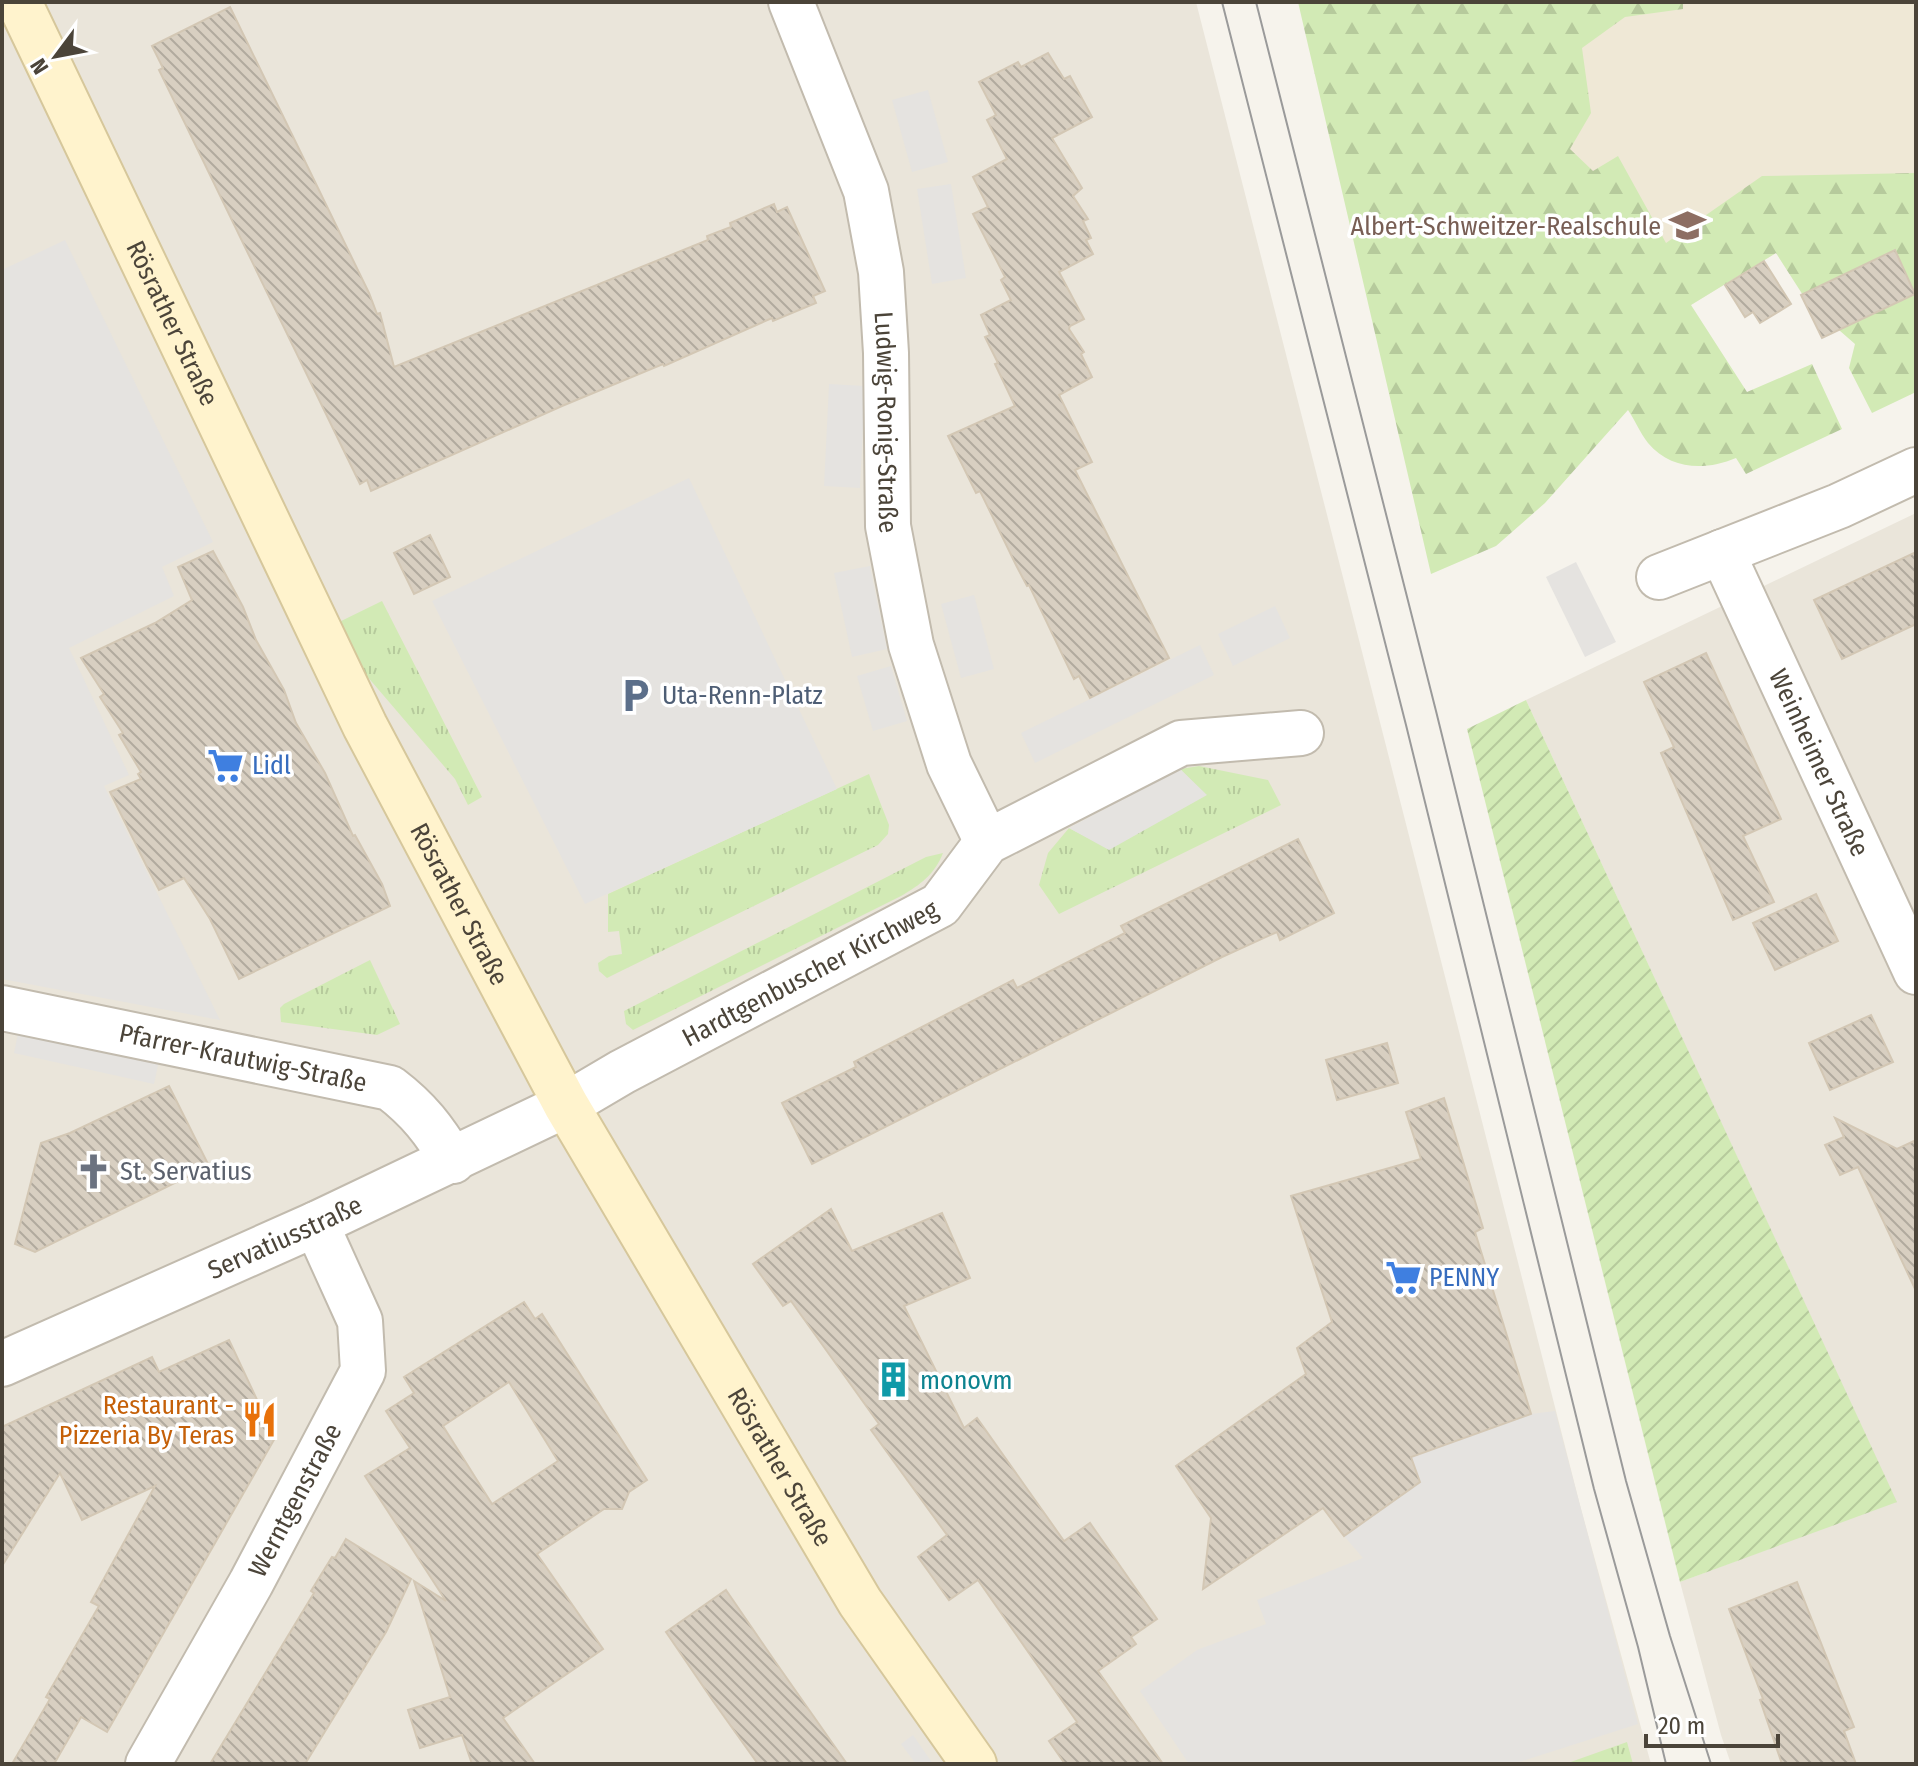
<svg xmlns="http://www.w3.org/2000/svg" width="1918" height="1766" viewBox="0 0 1918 1766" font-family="'Fira Sans Condensed',sans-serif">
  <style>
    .residential { fill: #eae5da }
    .education { fill: #efe8d6 }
    .grass { fill: url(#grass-tufts) }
    .forest { fill: url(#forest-firs) }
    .garden { fill: url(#garden-furrows) }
    .parking { fill: #e5e3e0 }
    .building { fill: url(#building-back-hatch); stroke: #d3c7b4; stroke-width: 2; fill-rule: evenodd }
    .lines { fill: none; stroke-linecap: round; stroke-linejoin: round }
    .street-casing { stroke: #c2bbae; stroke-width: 48 }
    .secondary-casing { stroke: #d6c79b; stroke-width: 48 }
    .street { stroke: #fff; stroke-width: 44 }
    .secondary { stroke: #fff3cd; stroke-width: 44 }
    .tram { stroke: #9a9a9a; stroke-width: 2 }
    .labels { text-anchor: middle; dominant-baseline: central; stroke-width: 7; stroke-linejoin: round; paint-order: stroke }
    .education-label { font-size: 26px; fill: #785e54; stroke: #fff; text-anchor: end }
    .street-label { font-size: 26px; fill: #4b4439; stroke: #fff }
    .service-label { font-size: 26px; fill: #4e5e75; stroke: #fff; text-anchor: start }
    .shop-label { font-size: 26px; fill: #366cbe; stroke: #fff; text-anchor: start }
    .worship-label { font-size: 26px; fill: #5b616d; stroke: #fff; text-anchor: start }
    .culture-label { font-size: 26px; fill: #0d838f; stroke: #fff; text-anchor: start }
    .food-label { font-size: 26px; fill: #c56008; stroke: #fff; text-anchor: end }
  </style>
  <defs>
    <pattern id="grass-tufts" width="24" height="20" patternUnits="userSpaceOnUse" patternTransform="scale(2)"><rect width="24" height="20" fill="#d2eab5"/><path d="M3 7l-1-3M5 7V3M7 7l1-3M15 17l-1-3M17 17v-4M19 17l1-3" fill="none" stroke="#b6ca9c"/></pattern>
    <pattern id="forest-firs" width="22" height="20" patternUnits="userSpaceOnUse" patternTransform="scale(2)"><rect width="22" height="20" fill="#d2eab5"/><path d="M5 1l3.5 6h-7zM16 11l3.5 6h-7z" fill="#b6ca9c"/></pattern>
    <pattern id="garden-furrows" width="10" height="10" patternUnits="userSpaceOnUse" patternTransform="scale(2)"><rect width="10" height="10" fill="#d2eab5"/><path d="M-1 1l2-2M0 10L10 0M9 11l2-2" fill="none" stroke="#b6ca9c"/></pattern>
    <pattern id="building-back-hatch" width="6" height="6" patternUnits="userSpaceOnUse" patternTransform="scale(2)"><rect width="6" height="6" fill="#d8cfc1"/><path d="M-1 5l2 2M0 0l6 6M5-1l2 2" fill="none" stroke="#b1aa9e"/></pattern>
  </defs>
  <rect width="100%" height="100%" fill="#f6f3ec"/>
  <!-- residential -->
  <g class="residential">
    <polygon points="2,2 1196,2 1580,1505 1651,1764 2,1764"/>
    <polygon points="1916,513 1916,1764 1731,1764 1721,1735 1680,1582 1896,1501 1526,700"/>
  </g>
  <!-- education -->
  <polygon class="education" points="1493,2 1916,2 1916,199 1776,253 1691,305 1628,409"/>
  <!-- grass -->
  <g class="grass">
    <polygon points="382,601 482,797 468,805 455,779 366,675 335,624"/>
    <polygon points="1199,766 1268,780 1281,805 1059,914 1039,885 1048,853 1069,828 1109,849 1206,795 1180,769"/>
    <polygon points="869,774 889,825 888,834 878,845 617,973 607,978 599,971 598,963 609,956 622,954 619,931 608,932 608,894"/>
    <path d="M 943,853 C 935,874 920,885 901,896 L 633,1030 L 626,1024 L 624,1011 L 926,857 Z"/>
    <polygon points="370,960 400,1024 377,1035 281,1022 280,1008 284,1004"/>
    <polygon points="1627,1742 1633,1764 1565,1764"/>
  </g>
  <!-- forest -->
  <path class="forest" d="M 1298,2 L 1683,2 L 1683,9 L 1625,17 L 1582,48 L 1591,113 L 1570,149 L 1593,171 L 1618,156 L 1666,243 L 1762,176 L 1916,173 L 1916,392 L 1872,413 L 1849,368 L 1855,344 L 1808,303 L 1776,253 L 1691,305 L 1747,392 L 1812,364 L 1842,429 L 1746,474 L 1736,458 C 1705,471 1671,470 1648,443 C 1640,433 1635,420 1628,410 L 1545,503 L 1496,546 L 1431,574 Z"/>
  <!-- garden -->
  <polygon class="garden" points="1526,700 1897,1502 1680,1582 1467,729"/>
  <!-- parking -->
  <g class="parking">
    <polygon points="928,90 948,162 912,172 892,100"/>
    <polygon points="951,184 966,278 932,284 917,189"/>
    <polygon points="65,240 213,542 162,567 174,596 69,648 129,775 104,786 220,1020 2,979 2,270"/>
    <polygon points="829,384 865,386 860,488 824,486"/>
    <polygon points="689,478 837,789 585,904 432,601"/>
    <polygon points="1576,562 1616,642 1585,657 1546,577"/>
    <polygon points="870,566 887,649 852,657 834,573"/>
    <polygon points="974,595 994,669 961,678 941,604"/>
    <polygon points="1275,606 1290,638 1233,666 1218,634"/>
    <polygon points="1200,645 1214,675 1035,763 1021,733"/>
    <polygon points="891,666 907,721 873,731 857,676"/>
    <polygon points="1180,769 1207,795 1109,850 1069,828"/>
    <polygon points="20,1024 160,1056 154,1084 14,1053"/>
    <polygon points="1555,1411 1638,1724 1513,1764 1189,1764 1140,1691 1197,1650 1266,1624 1257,1600 1363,1558 1344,1536 1420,1482 1411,1457 1531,1414"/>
    <polygon points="913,1735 933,1764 916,1764 901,1744"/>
  </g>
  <!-- building -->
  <g class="building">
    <polygon points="230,7 369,293 377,314 380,313 394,367 708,240 707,236 731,227 730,223 774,204 777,212 787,207 825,291 813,296 816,303 773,321 772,318 664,366 663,364 562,406 371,491 367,480 360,484 159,70 163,68 152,46"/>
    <polygon points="1048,53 1064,79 1070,76 1092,117 1052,138 1082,188 1073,196 1088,219 1083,221 1091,238 1086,240 1093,254 1059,272 1084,319 1070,326 1069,329 1084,352 1081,354 1092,377 1059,395 1092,462 1075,470 1169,658 1090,698 1079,676 1074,679 1029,585 1027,586 1016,565 980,491 976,493 948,436 1015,406 995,364 998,363 985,337 990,335 981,315 1011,300 1001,280 1005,277 973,214 988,207 973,177 1007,159 987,120 996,115 979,82 1018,62 1021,67"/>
    <polygon points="1895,250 1915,294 1822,338 1801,295"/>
    <polygon points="1764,261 1791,304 1760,323 1753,312 1745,317 1725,285"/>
    <polygon points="430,535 450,577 414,594 394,553"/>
    <polygon points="213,551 243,607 256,640 284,690 296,723 325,773 353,836 355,835 382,884 390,906 239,979 210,919 184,878 159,890 147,867 110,792 141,779 138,774 141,772 119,735 123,733 100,697 104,694 81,658 155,623 192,600 178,567"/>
    <polygon points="1916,552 1916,624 1842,659 1814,600"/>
    <polygon points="1706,653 1781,819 1743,836 1774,902 1733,920 1661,753 1674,747 1644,682"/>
    <polygon points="1298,839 1334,913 1280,940 1277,932 1222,957 812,1164 782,1103 856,1067 854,1062 1013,980 1017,988 1125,933 1121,926"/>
    <polygon points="1816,894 1838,941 1775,970 1753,923"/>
    <polygon points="1871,1015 1893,1062 1830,1090 1809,1043"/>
    <polygon points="1387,1043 1398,1083 1337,1100 1326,1060"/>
    <polygon points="169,1086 209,1166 35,1252 15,1244 41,1143 70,1133"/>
    <polygon points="1444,1098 1483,1228 1475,1232 1531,1414 1411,1457 1420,1482 1344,1536 1323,1508 1203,1589 1211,1518 1176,1466 1306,1374 1297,1348 1332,1322 1291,1196 1421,1159 1406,1112"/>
    <polygon points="1835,1118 1897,1149 1916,1140 1916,1291 1858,1167 1840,1175 1825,1145 1844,1137"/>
    <polygon points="831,1209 852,1251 942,1213 970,1278 904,1306 964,1428 977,1418 1064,1541 1090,1523 1157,1619 1131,1637 1136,1644 1098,1671 1163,1764 1065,1764 1049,1741 1077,1722 978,1580 949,1600 918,1557 947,1535 871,1430 879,1424 791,1301 783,1306 753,1264"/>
    <path d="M 524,1302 L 535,1319 L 542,1314 L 647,1480 L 629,1492 L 622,1509 L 604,1509 L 537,1554 L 603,1649 L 503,1718 L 535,1764 L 472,1764 L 462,1735 L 420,1748 L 408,1710 L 450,1697 L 414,1581 L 446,1601 L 365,1476 L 410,1448 L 386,1411 L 414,1393 L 404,1377 ZM 509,1382 L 558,1461 L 492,1504 L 443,1426 Z"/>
    <polygon points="229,1340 275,1438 107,1732 81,1717 54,1764 12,1764 50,1699 46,1697 99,1606 91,1602 155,1486 82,1520 60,1473 2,1566 2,1427 152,1357 159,1372"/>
    <polygon points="346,1539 411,1579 386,1632 305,1764 210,1764 314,1593 311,1591 332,1557 335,1558"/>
    <polygon points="1797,1582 1854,1727 1844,1731 1856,1764 1782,1764 1760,1700 1763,1699 1729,1609"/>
    <polygon points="726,1590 774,1660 847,1764 758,1764 713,1701 666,1632"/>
  </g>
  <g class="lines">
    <defs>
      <g id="street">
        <path id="s1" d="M 791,2 L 866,191 L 881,272 L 886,353 L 888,526 L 911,645 L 949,764 L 987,842"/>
        <path id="s2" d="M 1722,552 L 1916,972"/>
        <polyline points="1659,577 1839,506 1916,470"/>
        <path id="s3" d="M 2,1008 L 390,1088 C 419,1110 434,1130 453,1161"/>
        <path id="s4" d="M 2,1364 L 316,1224 L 566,1105 L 622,1072 L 940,905 L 987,842 L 1181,743 L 1301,733"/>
        <path id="s5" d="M 148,1764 L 251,1583 L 363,1371 L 360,1321 L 316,1224"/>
      </g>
      <g id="secondary">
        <path id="s6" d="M 19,2 L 365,726 L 566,1105 L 860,1602 L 974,1764"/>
      </g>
    </defs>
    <!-- street casing -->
    <use href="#street" class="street-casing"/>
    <!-- secondary casing -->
    <use href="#secondary" class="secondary-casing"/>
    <!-- street -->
    <use href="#street" class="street"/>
    <!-- secondary -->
    <use href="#secondary" class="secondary"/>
    <!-- tram -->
    <g class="tram">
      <polyline points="1222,2 1406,725 1594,1489 1638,1647 1666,1764"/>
      <polyline points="1256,2 1436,711 1626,1481 1670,1636 1711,1764"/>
    </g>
  </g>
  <!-- icons -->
  <defs>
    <symbol id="school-bare" viewBox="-9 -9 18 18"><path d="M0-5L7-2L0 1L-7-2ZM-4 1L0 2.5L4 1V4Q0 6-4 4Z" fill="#8d6e63" stroke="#fff" stroke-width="2.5" paint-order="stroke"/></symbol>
    <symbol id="parking-bare" viewBox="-9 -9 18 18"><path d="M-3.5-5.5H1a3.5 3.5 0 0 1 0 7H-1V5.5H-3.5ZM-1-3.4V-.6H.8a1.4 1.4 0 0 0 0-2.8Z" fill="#5c6f8a" stroke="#fff" stroke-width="2.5" paint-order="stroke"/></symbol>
    <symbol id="supermarket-bare" viewBox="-9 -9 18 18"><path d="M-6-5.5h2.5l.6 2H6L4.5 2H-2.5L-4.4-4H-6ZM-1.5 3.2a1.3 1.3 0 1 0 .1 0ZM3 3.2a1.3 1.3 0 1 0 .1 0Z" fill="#3f7fe0" stroke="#fff" stroke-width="2.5" paint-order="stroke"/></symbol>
    <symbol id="church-bare" viewBox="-9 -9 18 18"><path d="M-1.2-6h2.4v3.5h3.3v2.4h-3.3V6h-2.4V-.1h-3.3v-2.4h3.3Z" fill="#6b7280" stroke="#fff" stroke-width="2.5" paint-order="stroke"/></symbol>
    <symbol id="building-bare" viewBox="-9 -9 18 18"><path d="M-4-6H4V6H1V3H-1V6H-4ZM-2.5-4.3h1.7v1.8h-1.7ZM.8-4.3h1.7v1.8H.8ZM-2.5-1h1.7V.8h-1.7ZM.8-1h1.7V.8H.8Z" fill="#0f9aa8" stroke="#fff" stroke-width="2.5" paint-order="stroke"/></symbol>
    <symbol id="restaurant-bare" viewBox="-9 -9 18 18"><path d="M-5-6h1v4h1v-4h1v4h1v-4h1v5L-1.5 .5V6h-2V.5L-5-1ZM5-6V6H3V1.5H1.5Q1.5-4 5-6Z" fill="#e8710a" stroke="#fff" stroke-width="2.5" paint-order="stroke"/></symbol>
  </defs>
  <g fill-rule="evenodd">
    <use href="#school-bare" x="1662" y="200" width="51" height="51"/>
    <use href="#parking-bare" x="610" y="670" width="51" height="51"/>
    <use href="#supermarket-bare" x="200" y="740" width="51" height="51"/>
    <use href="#church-bare" x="68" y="1146" width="51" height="51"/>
    <use href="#supermarket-bare" x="1378" y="1252" width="51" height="51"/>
    <use href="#building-bare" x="868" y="1354" width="51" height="51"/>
    <use href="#restaurant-bare" x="234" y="1394" width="51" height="51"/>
  </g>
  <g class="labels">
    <!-- education labels -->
    <g class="education-label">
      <text x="1661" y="226">Albert-Schweitzer-Realschule</text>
    </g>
    <!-- street labels -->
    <g class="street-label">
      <text stroke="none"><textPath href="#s6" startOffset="356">Rösrather Straße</textPath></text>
      <text stroke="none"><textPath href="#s1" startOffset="436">Ludwig-Ronig-Straße</textPath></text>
      <text stroke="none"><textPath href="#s2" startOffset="232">Weinheimer Straße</textPath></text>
      <text stroke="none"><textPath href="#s6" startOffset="1004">Rösrather Straße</textPath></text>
      <text stroke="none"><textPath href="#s4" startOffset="898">Hardtgenbuscher Kirchweg</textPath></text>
      <text stroke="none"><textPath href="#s3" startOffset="246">Pfarrer-Krautwig-Straße</textPath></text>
      <text stroke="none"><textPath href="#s4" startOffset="310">Servatiusstraße</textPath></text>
      <text stroke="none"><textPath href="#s6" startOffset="1652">Rösrather Straße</textPath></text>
      <text stroke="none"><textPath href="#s5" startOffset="302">Werntgenstraße</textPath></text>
    </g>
    <!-- service labels -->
    <g class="service-label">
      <text x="662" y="695">Uta-Renn-Platz</text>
    </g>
    <!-- shop labels -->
    <g class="shop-label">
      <text x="252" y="765">Lidl</text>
      <text x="1429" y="1277">PENNY</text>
    </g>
    <!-- worship labels -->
    <g class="worship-label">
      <text x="120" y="1171">St. Servatius</text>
    </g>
    <!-- culture labels -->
    <g class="culture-label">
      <text x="920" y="1380">monovm</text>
    </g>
    <!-- food labels -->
    <g class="food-label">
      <text x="234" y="1405">Restaurant -<tspan x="234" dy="30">Pizzeria By Teras</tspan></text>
    </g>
  </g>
  <!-- border -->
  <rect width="1918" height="1766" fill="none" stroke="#4b4439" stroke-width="8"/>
  <!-- north arrow -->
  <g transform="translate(56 56) rotate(238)" stroke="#ffffff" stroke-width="6" paint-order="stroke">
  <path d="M0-6L14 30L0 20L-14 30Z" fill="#4b4439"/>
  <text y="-12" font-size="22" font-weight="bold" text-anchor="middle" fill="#4b4439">N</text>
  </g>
  <!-- scale -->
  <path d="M1646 1734v12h132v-12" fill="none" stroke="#4b4439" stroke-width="4"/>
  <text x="1658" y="1734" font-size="24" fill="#4b4439" stroke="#ffffff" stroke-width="6" paint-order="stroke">20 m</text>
</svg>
